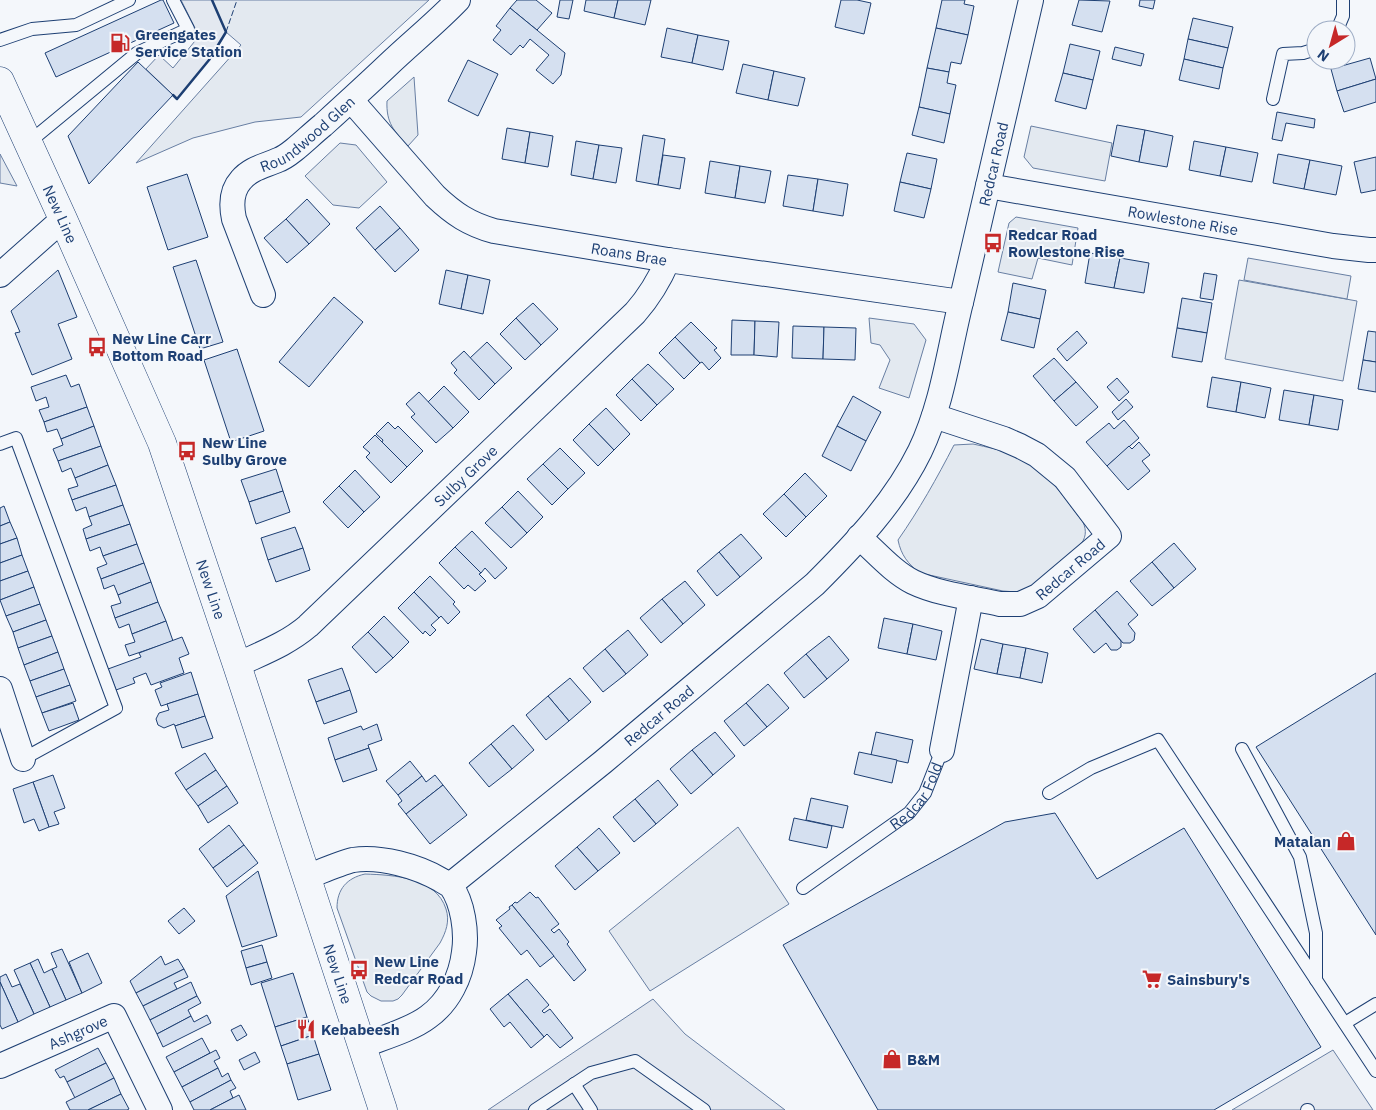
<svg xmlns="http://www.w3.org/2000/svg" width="1376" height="1110" viewBox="0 0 1376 1110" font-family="'IBM Plex Sans',sans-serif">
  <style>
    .green { fill: #e3e9f0; stroke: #687fa3 }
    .parking { fill: #e3e8f0; stroke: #687fa3 }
    .building { fill: #d5e0f0; stroke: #1d3f73 }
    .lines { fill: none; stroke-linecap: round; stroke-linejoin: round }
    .lane-casing { stroke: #1d3f73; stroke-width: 14 }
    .street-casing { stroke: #1d3f73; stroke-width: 26 }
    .primary-casing { stroke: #1d3f73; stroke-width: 29 }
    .lane { stroke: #f4f7fb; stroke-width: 12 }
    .street { stroke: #f4f7fb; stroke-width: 24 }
    .primary { stroke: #f4f7fb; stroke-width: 28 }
    .fence { stroke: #1d3f73; stroke-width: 1; stroke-dasharray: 6 2.5; stroke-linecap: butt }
    .wall { stroke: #1d3f73; stroke-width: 2.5 }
    .labels { text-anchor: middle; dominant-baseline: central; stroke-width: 4; stroke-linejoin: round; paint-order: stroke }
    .poi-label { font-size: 15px; font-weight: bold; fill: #1d3f73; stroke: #f4f7fb; text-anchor: start }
    .street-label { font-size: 15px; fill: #1d3f73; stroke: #f4f7fb }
  </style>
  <rect width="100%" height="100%" fill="#f4f7fb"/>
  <!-- green -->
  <g class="green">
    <polygon points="212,0 429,0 301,117 255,122 193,138 136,163 241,45 226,32"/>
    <path d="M 414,77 L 418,135 L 408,146 C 394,131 386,123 387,101 Z"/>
    <polygon points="1031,126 1112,143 1105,181 1033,168 1024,157"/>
    <polygon points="340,143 356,145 387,182 359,208 333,205 305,176"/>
    <polygon points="0,154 17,186 0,183"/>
    <polygon points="1016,217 1078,228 1072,265 1038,258 1032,279 998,272 1009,223"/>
    <polygon points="1239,280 1357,301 1343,381 1225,359"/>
    <polygon points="869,318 914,324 926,340 909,398 879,388 890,360 880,345 871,343"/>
    <path d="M 973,444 C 987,447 1001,450 1014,455 C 1045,466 1064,498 1083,522 C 1087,531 1086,539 1079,546 L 1030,587 L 1017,592 L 1003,591 L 920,573 C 908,564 901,555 898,540 C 919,510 937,478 954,445 Z"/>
    <polygon points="738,827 789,904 650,991 609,931"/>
    <path d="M 365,874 C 393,875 436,877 446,909 C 450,921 446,932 440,943 L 402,995 L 398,999 L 393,1001 L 381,1001 L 371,996 L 367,992 L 337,908 C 337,889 347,878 365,874 Z"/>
  </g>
  <!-- parking -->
  <g class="parking">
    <polygon points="181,0 212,0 226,32 209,60 177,99 146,69 159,55 173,68 199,36"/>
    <polygon points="1248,258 1351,276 1347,299 1244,280"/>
    <polygon points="653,999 685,1034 785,1110 488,1110"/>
    <polygon points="1333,1050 1373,1110 1232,1110"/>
  </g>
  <!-- building -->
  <g class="building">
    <polygon points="161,0 163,0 174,23 56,77 45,53"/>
    <polygon points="517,0 536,0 552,13 537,30 510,8"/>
    <polygon points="560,0 573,0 569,19 557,17"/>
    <polygon points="586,0 618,0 614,18 584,11"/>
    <polygon points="618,0 651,0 645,25 614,18"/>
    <polygon points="841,0 857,0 871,3 864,34 835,27"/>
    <polygon points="942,0 965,0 964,4 974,6 968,35 936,28"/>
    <polygon points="1079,0 1110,1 1102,32 1072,25"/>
    <polygon points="1140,0 1155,0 1153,9 1139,6"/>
    <polygon points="510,8 565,53 561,75 553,84 536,70 549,55 530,39 523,48 520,45 511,55 493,40 501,30 496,26"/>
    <polygon points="1193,18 1233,27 1228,48 1188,39"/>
    <polygon points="667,28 698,35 692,63 661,57"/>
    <polygon points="936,28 968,35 961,64 951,62 949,72 927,68"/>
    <polygon points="698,35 729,41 723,70 692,63"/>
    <polygon points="1188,39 1228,48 1223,68 1184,59"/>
    <polygon points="1070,44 1100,51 1093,80 1063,73"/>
    <polygon points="1115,47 1144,54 1141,66 1112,59"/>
    <polygon points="1370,58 1376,79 1337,91 1331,69"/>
    <polygon points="1184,59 1223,68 1219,89 1179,80"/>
    <polygon points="468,60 498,74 478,116 448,101"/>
    <polygon points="138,62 173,95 89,184 68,136"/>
    <polygon points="743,64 774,71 768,100 736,93"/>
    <polygon points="927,68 949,72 947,83 956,85 950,114 919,107"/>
    <polygon points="774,71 805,78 798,106 768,100"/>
    <polygon points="1063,73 1093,80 1086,109 1055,101"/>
    <polygon points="1376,79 1376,102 1344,112 1337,91"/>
    <polygon points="919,107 950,114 944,143 912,135"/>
    <polygon points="1277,112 1315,119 1314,128 1286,123 1282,141 1272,139"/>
    <polygon points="1117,125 1145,130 1139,162 1111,156"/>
    <polygon points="507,128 530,132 525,163 502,159"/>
    <polygon points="1145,130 1173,136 1167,167 1139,162"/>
    <polygon points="530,132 553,136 548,167 525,163"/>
    <polygon points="643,135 665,139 658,185 636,181"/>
    <polygon points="576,141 599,145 593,179 571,175"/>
    <polygon points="1194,141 1226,147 1220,176 1189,170"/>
    <polygon points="599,145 622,148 616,183 593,179"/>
    <polygon points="1226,147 1258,153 1252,182 1220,176"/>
    <polygon points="907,153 937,159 931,189 900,182"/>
    <polygon points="1278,154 1310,160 1304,189 1273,183"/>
    <polygon points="663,155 685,158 680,189 658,185"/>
    <polygon points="1376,157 1376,190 1361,193 1354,162"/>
    <polygon points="1310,160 1342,166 1336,195 1304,189"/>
    <polygon points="710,161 740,166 735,198 705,193"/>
    <polygon points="740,166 771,171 765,203 735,198"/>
    <polygon points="187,174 208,237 168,250 147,187"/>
    <polygon points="788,175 818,179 813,211 783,206"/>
    <polygon points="818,179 848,184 843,216 813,211"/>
    <polygon points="900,182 931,189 924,218 894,211"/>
    <polygon points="307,199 330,224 309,244 286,219"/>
    <polygon points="380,206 400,228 375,250 356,228"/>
    <polygon points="286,219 309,244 287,263 264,238"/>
    <polygon points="400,228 419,250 395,272 375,250"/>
    <polygon points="1090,253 1120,258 1114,288 1085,283"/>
    <polygon points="1120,258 1149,263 1144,293 1114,288"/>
    <polygon points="196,260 223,342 200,349 173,267"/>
    <polygon points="58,270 77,317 58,324 72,359 32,375 15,333 20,332 11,311"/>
    <polygon points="446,270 468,275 461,309 439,304"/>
    <polygon points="1204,273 1217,275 1213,300 1200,298"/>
    <polygon points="468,275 490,280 483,314 461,309"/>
    <polygon points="1013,283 1046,290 1040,319 1008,312"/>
    <polygon points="334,297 363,322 309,387 279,362"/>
    <polygon points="1182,298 1212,303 1207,333 1177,328"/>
    <polygon points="533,303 558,329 541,345 516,318"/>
    <polygon points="1008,312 1040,319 1034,348 1001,340"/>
    <polygon points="516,318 541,345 525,360 500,334"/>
    <polygon points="732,320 755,321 754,355 731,355"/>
    <polygon points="755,321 779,322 777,357 754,355"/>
    <polygon points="691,322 717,348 714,350 721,358 709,370 702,362 700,363 675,337"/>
    <polygon points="793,326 824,327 823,359 792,358"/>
    <polygon points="824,327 856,328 855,360 823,359"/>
    <polygon points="1177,328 1207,333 1202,362 1172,357"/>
    <polygon points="1077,331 1087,343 1067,361 1057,349"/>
    <polygon points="1368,331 1376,332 1376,362 1363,360"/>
    <polygon points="675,337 700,363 684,379 659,353"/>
    <polygon points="487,342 512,368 495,384 470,358"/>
    <polygon points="237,349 264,431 231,442 204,360"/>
    <polygon points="464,351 495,384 479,400 454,373 457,370 451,363"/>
    <polygon points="1054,358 1076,382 1054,401 1033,376"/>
    <polygon points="1363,360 1376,362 1376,392 1358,389"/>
    <polygon points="648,364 674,389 657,405 632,379"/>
    <polygon points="66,375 71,387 79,384 87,407 44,422 39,410 49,407 46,397 36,401 31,387"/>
    <polygon points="1212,377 1241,382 1236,412 1207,407"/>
    <polygon points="1117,378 1129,392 1119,401 1107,387"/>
    <polygon points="632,379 657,405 641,421 616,395"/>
    <polygon points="1076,382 1098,407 1076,426 1054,401"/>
    <polygon points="1241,382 1271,388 1265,418 1236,412"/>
    <polygon points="444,386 469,412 453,428 428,402"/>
    <polygon points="1284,390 1314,395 1309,425 1279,420"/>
    <polygon points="419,392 453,428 436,443 411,417 415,414 406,404"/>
    <polygon points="1314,395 1343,400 1338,430 1309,425"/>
    <polygon points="853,396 881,412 866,441 837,426"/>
    <polygon points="1126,399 1133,407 1118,420 1112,412"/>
    <polygon points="87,407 94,426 61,439 57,429 47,432 44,422"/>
    <polygon points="606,408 630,434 614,450 589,424"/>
    <polygon points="1124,420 1139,438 1107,466 1086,442 1109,423 1114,429"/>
    <polygon points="388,422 395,429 398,426 423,451 407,467 382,442 383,440 376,434"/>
    <polygon points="589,424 614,450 598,466 573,440"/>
    <polygon points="94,426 101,446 58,461 53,449 63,445 61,439"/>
    <polygon points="837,426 866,441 851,471 822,456"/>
    <polygon points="375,435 407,467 391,483 366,457 370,453 363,447"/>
    <polygon points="1139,442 1150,455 1142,461 1150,471 1128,490 1107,466 1129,446 1132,449"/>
    <polygon points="101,446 108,465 75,478 71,468 62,472 58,461"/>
    <polygon points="560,448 585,473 568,489 543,464"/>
    <polygon points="543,464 568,489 552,505 527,479"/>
    <polygon points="108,465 116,485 72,500 68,489 78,486 75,478"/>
    <polygon points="276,469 283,491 249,502 241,480"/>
    <polygon points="355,470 380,497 364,512 339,486"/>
    <polygon points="805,473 827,496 806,517 784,494"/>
    <polygon points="116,485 123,505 89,517 86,507 76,511 72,500"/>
    <polygon points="339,486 364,512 348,528 323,502"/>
    <polygon points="283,491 290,512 256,524 249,502"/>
    <polygon points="518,491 543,517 527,533 502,507"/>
    <polygon points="784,494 806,517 786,537 763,514"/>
    <polygon points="123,505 130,524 86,539 83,529 92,525 89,517"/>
    <polygon points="4,506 10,522 0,526 0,508"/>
    <polygon points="502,507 527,533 511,548 485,523"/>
    <polygon points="10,522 17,538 0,544 0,526"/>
    <polygon points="130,524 137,544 103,556 100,547 90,551 86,539"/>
    <polygon points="295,527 303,548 268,560 261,538"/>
    <polygon points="472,531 507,568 495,579 485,568 481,573 455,547"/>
    <polygon points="741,534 762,558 740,577 719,552"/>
    <polygon points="17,538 22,555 0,563 0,544"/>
    <polygon points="1174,543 1196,569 1174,588 1152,562"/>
    <polygon points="137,544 144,563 101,579 97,568 107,564 103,556"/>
    <polygon points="455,547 481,573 479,574 486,581 475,591 468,585 464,589 439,563"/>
    <polygon points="303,548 310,570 276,582 268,560"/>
    <polygon points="719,552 740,577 717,596 697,571"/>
    <polygon points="22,555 28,571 0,581 0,563"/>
    <polygon points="1152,562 1174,588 1152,606 1130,581"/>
    <polygon points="144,563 151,582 118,595 114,585 104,589 101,579"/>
    <polygon points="28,571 34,587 0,600 0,581"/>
    <polygon points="430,576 455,602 453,604 460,612 448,624 441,616 439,618 414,592"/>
    <polygon points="685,581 705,605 683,624 662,599"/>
    <polygon points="151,582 158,602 115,618 111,606 121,603 118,595"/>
    <polygon points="34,587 40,604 6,616 0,600"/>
    <polygon points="1117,591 1138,615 1128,624 1135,633 1134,640 1130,643 1123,643 1095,610"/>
    <polygon points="414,592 439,618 431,625 436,630 430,636 425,631 423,634 398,608"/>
    <polygon points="662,599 683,624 661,643 640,618"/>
    <polygon points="158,602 166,621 132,634 129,624 119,628 115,618"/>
    <polygon points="40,604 46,620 13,632 6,616"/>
    <polygon points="1095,610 1121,641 1121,647 1117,650 1111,650 1106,643 1094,653 1073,629"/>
    <polygon points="384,616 409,642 393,658 368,632"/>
    <polygon points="884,618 913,624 907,654 878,648"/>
    <polygon points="46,620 52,636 18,648 13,632"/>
    <polygon points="166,621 173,641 129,656 125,645 135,642 132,634"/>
    <polygon points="913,624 942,631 936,660 907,654"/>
    <polygon points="628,630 648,655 626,674 605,649"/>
    <polygon points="368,632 393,658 376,673 352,647"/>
    <polygon points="52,636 58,652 24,665 18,648"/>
    <polygon points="829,636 849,660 827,679 806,654"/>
    <polygon points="182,637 189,654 179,658 184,673 151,685 146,673 133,678 135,683 116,690 108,669 141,657 139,653"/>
    <polygon points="981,639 1003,644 997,674 974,669"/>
    <polygon points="1003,644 1026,648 1020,678 997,674"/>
    <polygon points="1026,648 1048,653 1042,683 1020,678"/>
    <polygon points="605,649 626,674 603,692 583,668"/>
    <polygon points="58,652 64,669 30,681 24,665"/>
    <polygon points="806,654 827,679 804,698 784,673"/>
    <polygon points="342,668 350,690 316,702 308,680"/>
    <polygon points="64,669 70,685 36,697 30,681"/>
    <polygon points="191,672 198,694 161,706 155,690 162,687 160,683"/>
    <polygon points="1376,673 1376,935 1256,747"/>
    <polygon points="570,678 591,702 569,721 548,696"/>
    <polygon points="768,684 789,708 767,727 746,703"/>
    <polygon points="70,685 76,701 42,713 36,697"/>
    <polygon points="350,690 357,712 324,724 316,702"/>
    <polygon points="198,694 205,716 175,726 174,724 164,728 158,725 156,719 159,713 169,710 167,704"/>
    <polygon points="548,696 569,721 546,740 526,715"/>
    <polygon points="73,703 79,720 49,731 42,713"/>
    <polygon points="746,703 767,727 744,746 724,721"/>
    <polygon points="205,716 213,738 182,748 175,726"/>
    <polygon points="377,724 382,740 368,745 369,748 335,760 328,738 361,726 363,730"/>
    <polygon points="513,725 534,750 512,769 491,744"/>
    <polygon points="715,732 735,756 713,775 692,750"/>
    <polygon points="876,732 913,740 908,763 871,755"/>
    <polygon points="491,744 512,769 489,787 469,763"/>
    <polygon points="369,748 377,770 343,782 335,760"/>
    <polygon points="692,750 713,775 691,794 670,769"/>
    <polygon points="859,752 897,760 892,783 854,774"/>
    <polygon points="205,753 216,770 186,790 175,773"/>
    <polygon points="410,761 422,776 398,795 386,781"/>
    <polygon points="216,770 227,786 198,806 186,790"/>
    <polygon points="53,775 65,808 54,812 59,824 49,827 33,782"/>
    <polygon points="435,775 443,785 406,814 398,804 402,801 398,795 422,776 426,782"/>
    <polygon points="658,780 678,805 656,824 635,799"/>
    <polygon points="33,782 49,827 39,831 34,819 24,823 13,789"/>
    <polygon points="443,785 467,815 430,844 406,814"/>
    <polygon points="227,786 238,803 208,823 198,806"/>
    <polygon points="811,798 848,806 843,828 806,820"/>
    <polygon points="635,799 656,824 634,842 613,817"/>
    <polygon points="1055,813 1097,879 1184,828 1321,1047 1214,1110 878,1110 783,945 1005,822"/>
    <polygon points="794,818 832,826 827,848 789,840"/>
    <polygon points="229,825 244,845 213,868 199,849"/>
    <polygon points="599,828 620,853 598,871 577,847"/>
    <polygon points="244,845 258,863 227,887 213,868"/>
    <polygon points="577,847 598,871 575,890 555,866"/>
    <polygon points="258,871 277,936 242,947 226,896"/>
    <polygon points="530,892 536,898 538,897 559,924 551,930 554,933 559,929 569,942 567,944 586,970 574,981 512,905 515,902 517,903"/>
    <polygon points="512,905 554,956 540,967 527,950 521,955 499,928 502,926 496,920 510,909 509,907"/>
    <polygon points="184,908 195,921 179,934 168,921"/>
    <polygon points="262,945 267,962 246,968 241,951"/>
    <polygon points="62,949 82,993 66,1000 52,969 57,967 51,953"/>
    <polygon points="88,953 102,983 82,993 69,962"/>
    <polygon points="161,956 165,965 178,959 184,969 136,993 130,981"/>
    <polygon points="38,959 44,973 52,969 66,1000 50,1007 30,963"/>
    <polygon points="267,962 272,978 251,985 246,968"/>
    <polygon points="30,963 50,1007 34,1014 14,970"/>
    <polygon points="184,969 188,977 174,983 177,989 143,1006 136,993"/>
    <polygon points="293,973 307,1017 275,1027 261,983"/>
    <polygon points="6,974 12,987 20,984 34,1014 18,1022 0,982 0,977"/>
    <polygon points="527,979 549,1005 542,1011 544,1013 550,1009 573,1038 560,1048 547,1034 544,1037 508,994"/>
    <polygon points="0,982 18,1022 2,1029 0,1025"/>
    <polygon points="191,982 197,996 150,1020 143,1006"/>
    <polygon points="508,994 544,1037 531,1048 510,1022 504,1027 490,1009"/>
    <polygon points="197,996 201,1003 188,1010 191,1016 157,1034 150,1020"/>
    <polygon points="207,1015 211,1023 163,1047 157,1034 191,1016 194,1022"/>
    <polygon points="307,1017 313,1035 281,1046 275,1027"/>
    <polygon points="241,1025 247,1035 237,1041 231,1030"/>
    <polygon points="313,1035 319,1054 287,1064 281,1046"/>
    <polygon points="202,1038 210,1053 174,1072 166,1057"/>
    <polygon points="98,1048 106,1063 67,1082 64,1076 60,1078 55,1070"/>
    <polygon points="216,1050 220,1058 214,1061 218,1068 182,1087 174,1072"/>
    <polygon points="255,1052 260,1062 244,1070 239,1060"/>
    <polygon points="319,1054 331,1090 298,1100 287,1064"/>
    <polygon points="106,1063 114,1078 75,1098 67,1082"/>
    <polygon points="218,1068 222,1077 228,1073 231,1080 190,1102 182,1087"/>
    <polygon points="114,1078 121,1094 88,1110 70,1110 66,1102"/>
    <polygon points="231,1080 236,1088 230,1091 233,1098 210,1110 194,1110 190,1102"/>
    <polygon points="121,1094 129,1109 127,1110 88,1110"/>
    <polygon points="239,1095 246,1110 210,1110 233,1098"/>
  </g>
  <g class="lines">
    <defs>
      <g id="lane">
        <polyline points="1337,30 1343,16 1343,0"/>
        <polyline points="0,40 32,29 76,25 129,0"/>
        <polyline points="1273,99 1283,54 1303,53 1316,49"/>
        <polyline points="28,143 137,53 188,29 173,0"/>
        <polyline points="0,444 16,438 116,708 23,759"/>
        <polyline points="1242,749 1300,857 1316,933 1316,980"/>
        <polyline points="1049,793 1091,768 1158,740 1376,1071"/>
        <path id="s1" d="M 803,888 L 909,813 L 925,793 L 942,750"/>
        <polyline points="1345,1023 1376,1004"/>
        <polyline points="574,1084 591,1110"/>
        <polyline points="535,1110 591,1073 635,1061 704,1110"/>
        <polyline points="1307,1110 1308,1110"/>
      </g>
      <g id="street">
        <path id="s2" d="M 351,100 L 435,196 C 454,214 469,224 494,231 L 668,260 L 961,302"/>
        <path id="s3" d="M 988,186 L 1333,246 L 1369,250 L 1376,250"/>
        <polyline points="0,275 63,219"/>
        <path id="s4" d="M 263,295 L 234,219 C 231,205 231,191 241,180 C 251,168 265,166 278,160 C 284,158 289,154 294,150 C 304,142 313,133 323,125 C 345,105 367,85 388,65 C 411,43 436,23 458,0"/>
        <path id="s5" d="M 859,537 C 876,552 893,572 913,582 C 938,594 972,598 1000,604 L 1020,604 L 1038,596 L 1109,536 L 1065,478 L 1037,455 L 1020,446 L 1004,439 L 934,416"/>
        <path id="s6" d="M 237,665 C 262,653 287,644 308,626 L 635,313 C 650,296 659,281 668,260"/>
        <polyline points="0,689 23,759"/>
        <polyline points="942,750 971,598"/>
        <path d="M 307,877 C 320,872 340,863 353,860 C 381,856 417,866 441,880 C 444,882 448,884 451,886 C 463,903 467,932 464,952 C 461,977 449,1002 428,1017 C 411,1030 382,1038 362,1046"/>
        <path id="s7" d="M 450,885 L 603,762 L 815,584 C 855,544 895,502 920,451 C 943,403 949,349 962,298 C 985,199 1008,99 1031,0"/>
        <path id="s8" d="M 0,1066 L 114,1016 L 160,1110"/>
      </g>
      <g id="primary">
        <path id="s9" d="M 0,81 L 63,219 L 162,443 L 237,665 L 383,1110"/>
      </g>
    </defs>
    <!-- lane casing -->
    <use href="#lane" class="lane-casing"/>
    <!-- street casing -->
    <use href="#street" class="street-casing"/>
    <!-- primary casing -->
    <use href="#primary" class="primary-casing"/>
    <!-- lane -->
    <use href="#lane" class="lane"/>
    <!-- street -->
    <use href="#street" class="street"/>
    <!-- primary -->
    <use href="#primary" class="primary"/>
    <!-- fence -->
    <polyline class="fence" points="226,32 237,0"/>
    <!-- wall -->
    <polyline class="wall" points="173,95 177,99 209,60 226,32 212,0"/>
  </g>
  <!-- icons -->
  <defs>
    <symbol id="fuel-bare" viewBox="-9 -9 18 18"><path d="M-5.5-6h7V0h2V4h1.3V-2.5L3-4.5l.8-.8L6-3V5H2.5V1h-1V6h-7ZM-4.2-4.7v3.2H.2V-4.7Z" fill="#c62828" stroke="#f4f7fb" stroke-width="2.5" paint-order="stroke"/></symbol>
    <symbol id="bus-bare" viewBox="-9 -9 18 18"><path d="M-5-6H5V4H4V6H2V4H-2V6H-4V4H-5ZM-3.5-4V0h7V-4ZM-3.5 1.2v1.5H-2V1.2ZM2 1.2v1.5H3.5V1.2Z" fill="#c62828" stroke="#f4f7fb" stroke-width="2.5" paint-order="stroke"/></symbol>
    <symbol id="shop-bare" viewBox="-9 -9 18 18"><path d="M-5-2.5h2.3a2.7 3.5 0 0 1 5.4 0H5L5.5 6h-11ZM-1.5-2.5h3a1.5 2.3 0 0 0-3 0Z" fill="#c62828" stroke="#f4f7fb" stroke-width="2.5" paint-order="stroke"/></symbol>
    <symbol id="supermarket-bare" viewBox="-9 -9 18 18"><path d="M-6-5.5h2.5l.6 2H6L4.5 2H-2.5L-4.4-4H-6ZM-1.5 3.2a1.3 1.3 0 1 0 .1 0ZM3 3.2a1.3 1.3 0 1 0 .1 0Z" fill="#c62828" stroke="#f4f7fb" stroke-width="2.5" paint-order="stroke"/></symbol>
    <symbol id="restaurant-bare" viewBox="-9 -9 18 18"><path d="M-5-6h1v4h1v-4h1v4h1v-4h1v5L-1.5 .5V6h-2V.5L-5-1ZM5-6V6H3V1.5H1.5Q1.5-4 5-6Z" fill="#c62828" stroke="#f4f7fb" stroke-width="2.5" paint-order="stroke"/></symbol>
  </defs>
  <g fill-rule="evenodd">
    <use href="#fuel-bare" x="106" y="29" width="28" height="28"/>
    <use href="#bus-bare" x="979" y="229" width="28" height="28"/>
    <use href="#bus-bare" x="83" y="333" width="28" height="28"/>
    <use href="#bus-bare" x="173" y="437" width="28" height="28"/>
    <use href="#shop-bare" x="1332" y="827" width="28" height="28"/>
    <use href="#bus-bare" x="345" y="956" width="28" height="28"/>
    <use href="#supermarket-bare" x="1138" y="965" width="28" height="28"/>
    <use href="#restaurant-bare" x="292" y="1015" width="28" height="28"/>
    <use href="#shop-bare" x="878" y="1045" width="28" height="28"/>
  </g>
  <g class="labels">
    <!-- poi labels -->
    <g class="poi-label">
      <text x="135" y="34">Greengates<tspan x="135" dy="17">Service Station</tspan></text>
      <text x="1008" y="234">Redcar Road<tspan x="1008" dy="17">Rowlestone Rise</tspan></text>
      <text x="112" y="338">New Line Carr<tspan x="112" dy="17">Bottom Road</tspan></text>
      <text x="202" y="442">New Line<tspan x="202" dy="17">Sulby Grove</tspan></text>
      <text x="1331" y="841" text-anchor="end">Matalan</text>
      <text x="374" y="961">New Line<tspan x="374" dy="17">Redcar Road</tspan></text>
      <text x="1167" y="979">Sainsbury's</text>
      <text x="321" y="1029">Kebabeesh</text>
      <text x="907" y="1059">B&amp;M</text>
    </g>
    <!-- street labels -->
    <g class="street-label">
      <text stroke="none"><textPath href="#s4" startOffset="204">Roundwood Glen</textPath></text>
      <text stroke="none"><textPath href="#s7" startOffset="940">Redcar Road</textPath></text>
      <text stroke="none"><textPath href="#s9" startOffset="146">New Line</textPath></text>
      <text stroke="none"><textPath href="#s3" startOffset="198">Rowlestone Rise</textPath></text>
      <text stroke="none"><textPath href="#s2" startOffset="334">Roans Brae</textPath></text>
      <text stroke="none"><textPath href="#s6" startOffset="299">Sulby Grove</textPath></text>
      <text stroke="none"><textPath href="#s5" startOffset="242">Redcar Road</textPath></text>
      <text stroke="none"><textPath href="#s9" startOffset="551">New Line</textPath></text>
      <text stroke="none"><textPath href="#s7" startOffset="269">Redcar Road</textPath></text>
      <text stroke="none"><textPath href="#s1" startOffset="148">Redcar Fold</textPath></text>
      <text stroke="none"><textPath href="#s9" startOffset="956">New Line</textPath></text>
      <text stroke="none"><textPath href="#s8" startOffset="85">Ashgrove</textPath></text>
    </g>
  </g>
  <!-- north arrow -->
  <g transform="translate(1331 45) rotate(217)"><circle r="24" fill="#f4f7fb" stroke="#9eadc5"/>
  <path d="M0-4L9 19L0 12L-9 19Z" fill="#c62828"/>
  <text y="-8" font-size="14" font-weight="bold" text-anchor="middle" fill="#1d3f73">N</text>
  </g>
</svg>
